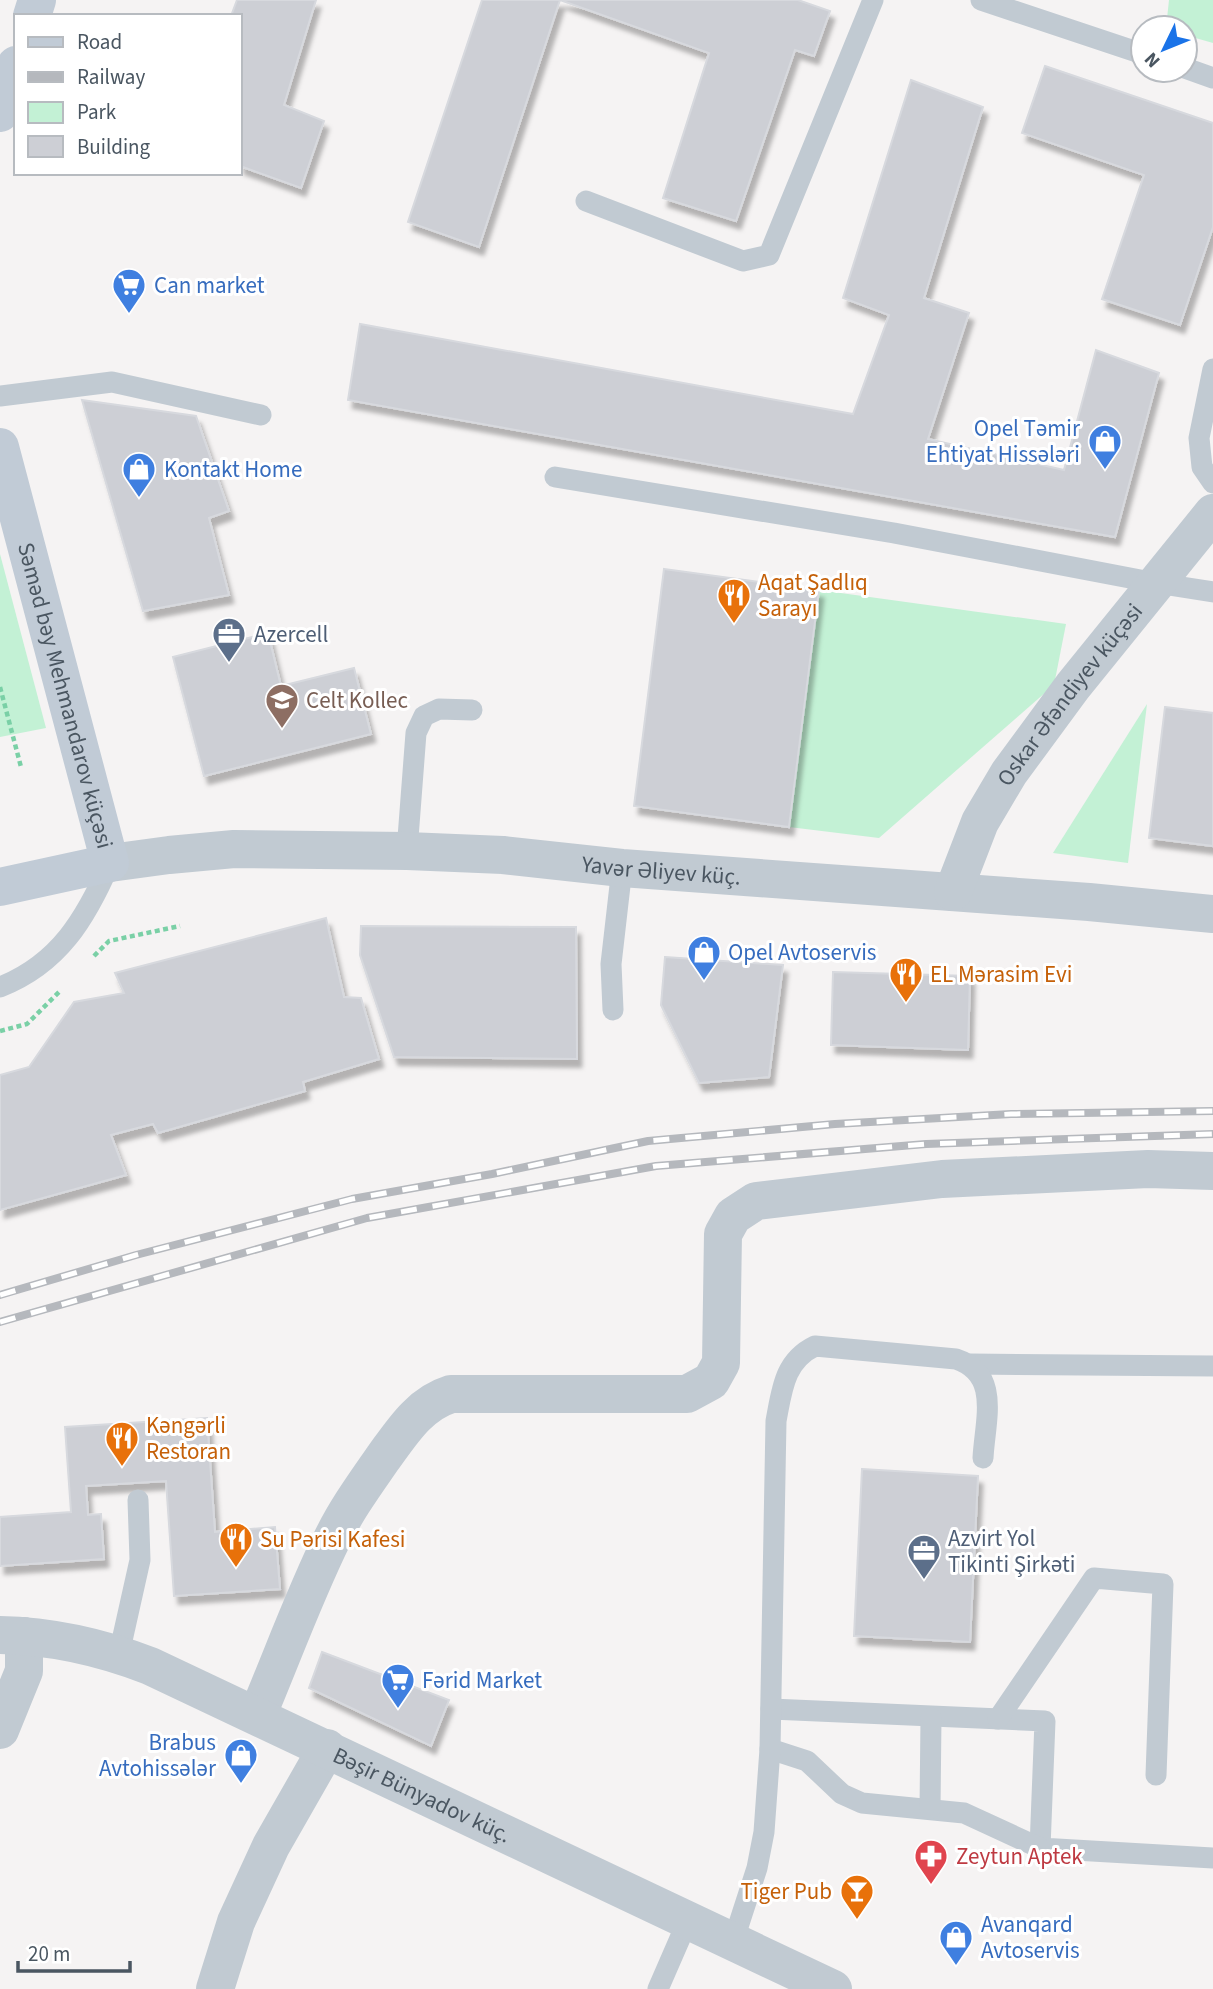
<svg xmlns="http://www.w3.org/2000/svg" width="1213" height="1989" viewBox="0 0 1213 1989" font-family="'Source Sans 3',sans-serif">
  <style>
    .green { fill: #c3f1d5 }
    .building { fill: #cdcfd5; stroke: #d7d9de; stroke-width: 2; filter: url(#shadow) }
    .lines { fill: none; stroke-linecap: round; stroke-linejoin: round }
    .path { stroke: #7ad0a6; stroke-width: 4.5; stroke-dasharray: 5 3.5; stroke-linecap: butt }
    .service { stroke: #c1cad2; stroke-width: 21 }
    .minor { stroke: #c1cad2; stroke-width: 38 }
    .tertiary { stroke: #c1cad2; stroke-width: 38 }
    .secondary { stroke: #c1cbd6; stroke-width: 38 }
    .rail-casing { stroke: #b5b8bd; stroke-width: 8 }
    .rail { stroke: #fff; stroke-width: 5; stroke-dasharray: 16; stroke-linecap: butt }
    .labels { text-anchor: middle; dominant-baseline: central; stroke-width: 6; stroke-linejoin: round; paint-order: stroke }
    .shop-label { font-size: 23px; fill: #366cbe; stroke: #fff; text-anchor: start }
    .food-label { font-size: 23px; fill: #c56008; stroke: #fff; text-anchor: start }
    .service-label { font-size: 23px; fill: #4e5e75; stroke: #fff; text-anchor: start }
    .street-label { font-size: 23px; fill: #4a5661; stroke: #fff }
    .education-label { font-size: 23px; fill: #785e54; stroke: #fff; text-anchor: start }
    .health-label { font-size: 23px; fill: #be3a42; stroke: #fff; text-anchor: start }
  </style>
  <defs>
    <filter id="shadow"><feDropShadow dx="4.5" dy="8" stdDeviation="2" flood-color="#0004"/></filter>
  </defs>
  <rect width="100%" height="100%" fill="#f5f3f3"/>
  <!-- green -->
  <g class="green">
    <polygon points="1169,0 1213,0 1213,43 1185,35 1185,28 1166,28"/>
    <polygon points="0,554 46,728 0,737"/>
    <polygon points="819,590 1066,624 1054,685 879,838 789,827"/>
    <polygon points="1147,704 1128,863 1053,853"/>
  </g>
  <!-- building -->
  <g class="building">
    <polygon points="237,0 316,0 284,105 324,121 301,188 240,166 240,16 231,16"/>
    <polygon points="482,0 798,0 830,11 814,56 795,50 736,221 663,198 709,53 560,0 479,247 408,222"/>
    <polygon points="1045,66 1213,123 1213,227 1180,325 1102,299 1144,175 1022,133"/>
    <polygon points="911,80 983,107 924,298 969,313 928,439 1064,470 1096,350 1159,373 1115,537 348,400 360,324 853,414 889,315 843,298"/>
    <polygon points="82,400 196,416 229,511 209,518 229,595 143,611"/>
    <polygon points="664,569 819,590 789,827 634,806"/>
    <polygon points="268,633 281,686 354,668 371,734 204,776 173,657"/>
    <polygon points="1165,707 1213,713 1213,846 1149,838"/>
    <polygon points="326,918 344,997 361,998 379,1059 303,1082 305,1091 158,1133 153,1124 111,1135 126,1175 0,1210 0,1075 29,1067 74,1002 124,993 115,973"/>
    <polygon points="361,926 576,927 577,1059 394,1057 360,955"/>
    <polygon points="665,957 783,965 769,1077 699,1083 661,1005"/>
    <polygon points="833,972 970,976 968,1050 831,1045"/>
    <polygon points="207,1418 215,1532 275,1527 280,1589 174,1596 166,1481 86,1486 88,1515 101,1514 104,1559 0,1566 0,1517 71,1512 65,1427"/>
    <polygon points="862,1469 978,1476 970,1642 854,1636"/>
    <polygon points="322,1652 449,1700 431,1746 309,1688"/>
  </g>
  <g class="lines">
    <!-- path -->
    <g class="path">
      <polyline points="0,687 21,767"/>
      <polyline points="94,956 109,941 180,926"/>
      <polyline points="0,1031 27,1024 61,990"/>
    </g>
    <!-- service -->
    <g class="service">
      <polyline points="981,0 1143,54"/>
      <polyline points="1185,68 1213,78"/>
      <polyline points="586,201 743,261 769,255 873,0"/>
      <polyline points="1213,369 1199,438 1202,467 1213,483"/>
      <polyline points="0,396 112,382 261,415"/>
      <polyline points="555,477 894,533 1156,583 1213,592"/>
      <polyline points="407,851 416,733 424,716 439,709 472,710"/>
      <path d="M 0,987 C 59,964 86,918 110,863"/>
      <polyline points="613,1010 611,964 622,868"/>
      <polyline points="970,1364 1213,1366"/>
      <polyline points="119,1654 140,1560 138,1500"/>
      <polyline points="771,1709 1045,1721 1040,1848 1213,1858"/>
      <polyline points="998,1719 1094,1578 1163,1584 1156,1775"/>
      <polyline points="770,1749 807,1761 842,1794 862,1803 964,1813 1040,1848"/>
      <polyline points="930,1809 931,1718"/>
      <path d="M 733,1942 L 757,1868 L 764,1832 L 770,1749 L 776,1421 C 782,1390 784,1361 815,1346 L 956,1359 C 1001,1374 985,1420 983,1458"/>
      <polyline points="658,1989 688,1920"/>
    </g>
    <!-- minor -->
    <g class="minor">
      <path d="M 257,1716 C 282,1657 304,1596 332,1539 C 346,1510 365,1484 383,1458 C 402,1432 419,1404 451,1394 L 687,1394 L 711,1381 L 721,1363 L 723,1234 L 733,1216 L 756,1201 L 942,1179 L 1148,1169 L 1213,1171"/>
      <polyline points="0,1730 24,1671 24,1636"/>
      <polyline points="215,1989 236,1922 271,1846 327,1748"/>
    </g>
    <!-- tertiary -->
    <g class="tertiary">
      <path id="s1" d="M 110,863 L 169,855 L 234,849 L 407,851 L 503,855 L 622,868 L 1089,902 L 1213,914"/>
      <path id="s2" d="M 953,892 L 980,822 L 1009,773 L 1073,686 L 1213,513"/>
      <path id="s3" d="M 0,1635 C 52,1636 101,1647 150,1666 L 833,1989"/>
    </g>
    <!-- secondary -->
    <g class="secondary">
      <polyline points="32,16 37,0"/>
      <polyline points="0,113 16,65"/>
      <path id="s4" d="M 0,447 L 110,863 L 0,887"/>
    </g>
    <defs>
      <g id="rail">
        <polyline points="0,1295 136,1255 352,1199 492,1174 648,1141 835,1124 1011,1114 1213,1111"/>
        <polyline points="0,1322 367,1218 656,1166 926,1144 1213,1134"/>
      </g>
    </defs>
    <!-- rail casing -->
    <use href="#rail" class="rail-casing"/>
    <!-- rail -->
    <use href="#rail" class="rail"/>
  </g>
  <!-- icons -->
  <defs>
    <symbol id="supermarket-pin" viewBox="-11 -11 22 30"><path d="M0 17L-7.5 6A9.5 9.5 0 1 1 7.5 6Z" fill="#3f7fe0" stroke="#fff"/><path d="M-6-5.5h2.5l.6 2H6L4.5 2H-2.5L-4.4-4H-6ZM-1.5 3.2a1.3 1.3 0 1 0 .1 0ZM3 3.2a1.3 1.3 0 1 0 .1 0Z" fill="#fff"/></symbol>
    <symbol id="shop-pin" viewBox="-11 -11 22 30"><path d="M0 17L-7.5 6A9.5 9.5 0 1 1 7.5 6Z" fill="#3f7fe0" stroke="#fff"/><path d="M-5-2.5h2.3a2.7 3.5 0 0 1 5.4 0H5L5.5 6h-11ZM-1.5-2.5h3a1.5 2.3 0 0 0-3 0Z" fill="#fff"/></symbol>
    <symbol id="restaurant-pin" viewBox="-11 -11 22 30"><path d="M0 17L-7.5 6A9.5 9.5 0 1 1 7.5 6Z" fill="#e8710a" stroke="#fff"/><path d="M-5-6h1v4h1v-4h1v4h1v-4h1v5L-1.5 .5V6h-2V.5L-5-1ZM5-6V6H3V1.5H1.5Q1.5-4 5-6Z" fill="#fff"/></symbol>
    <symbol id="office-pin" viewBox="-11 -11 22 30"><path d="M0 17L-7.5 6A9.5 9.5 0 1 1 7.5 6Z" fill="#5c6f8a" stroke="#fff"/><path d="M-6-3h4V-5.5h4V-3h4V5H-6ZM-1-4.5V-3h2v-1.5ZM-6 0V1H6V0Z" fill="#fff"/></symbol>
    <symbol id="university-pin" viewBox="-11 -11 22 30"><path d="M0 17L-7.5 6A9.5 9.5 0 1 1 7.5 6Z" fill="#8d6e63" stroke="#fff"/><path d="M0-5L7-2L0 1L-7-2ZM-4 1L0 2.5L4 1V4Q0 6-4 4Z" fill="#fff"/></symbol>
    <symbol id="pharmacy-pin" viewBox="-11 -11 22 30"><path d="M0 17L-7.5 6A9.5 9.5 0 1 1 7.5 6Z" fill="#e0444e" stroke="#fff"/><path d="M-2-6h4v4h4v4h-4v4h-4v-4h-4v-4h4Z" fill="#fff"/></symbol>
    <symbol id="bar-pin" viewBox="-11 -11 22 30"><path d="M0 17L-7.5 6A9.5 9.5 0 1 1 7.5 6Z" fill="#e8710a" stroke="#fff"/><path d="M-6-5H6L.8 .8V4.5H3.5V6h-7V4.5H-.8V.8Z" fill="#fff"/></symbol>
  </defs>
  <g fill-rule="evenodd">
    <use href="#supermarket-pin" x="110" y="266" width="38" height="52"/>
    <use href="#shop-pin" x="1086" y="422" width="38" height="52"/>
    <use href="#shop-pin" x="120" y="450" width="38" height="52"/>
    <use href="#restaurant-pin" x="715" y="576" width="38" height="52"/>
    <use href="#office-pin" x="210" y="615" width="38" height="52"/>
    <use href="#university-pin" x="263" y="681" width="38" height="52"/>
    <use href="#shop-pin" x="685" y="933" width="38" height="52"/>
    <use href="#restaurant-pin" x="887" y="955" width="38" height="52"/>
    <use href="#restaurant-pin" x="103" y="1419" width="38" height="52"/>
    <use href="#restaurant-pin" x="217" y="1520" width="38" height="52"/>
    <use href="#office-pin" x="905" y="1532" width="38" height="52"/>
    <use href="#supermarket-pin" x="379" y="1661" width="38" height="52"/>
    <use href="#shop-pin" x="222" y="1736" width="38" height="52"/>
    <use href="#pharmacy-pin" x="912" y="1837" width="38" height="52"/>
    <use href="#bar-pin" x="838" y="1872" width="38" height="52"/>
    <use href="#shop-pin" x="937" y="1918" width="38" height="52"/>
  </g>
  <g class="labels">
    <!-- shop labels -->
    <g class="shop-label">
      <text x="154" y="285">Can market</text>
      <text x="1080" y="428" text-anchor="end">Opel Təmir<tspan x="1080" dy="26">Ehtiyat Hissələri</tspan></text>
      <text x="164" y="469">Kontakt Home</text>
      <text x="728" y="952">Opel Avtoservis</text>
      <text x="422" y="1680">Fərid Market</text>
      <text x="216" y="1742" text-anchor="end">Brabus<tspan x="216" dy="26">Avtohissələr</tspan></text>
      <text x="981" y="1924">Avanqard<tspan x="981" dy="26">Avtoservis</tspan></text>
    </g>
    <!-- food labels -->
    <g class="food-label">
      <text x="758" y="582">Aqat Şadlıq<tspan x="758" dy="26">Sarayı</tspan></text>
      <text x="930" y="974">EL Mərasim Evi</text>
      <text x="146" y="1425">Kəngərli<tspan x="146" dy="26">Restoran</tspan></text>
      <text x="260" y="1539">Su Pərisi Kafesi</text>
      <text x="832" y="1891" text-anchor="end">Tiger Pub</text>
    </g>
    <!-- service labels -->
    <g class="service-label">
      <text x="254" y="634">Azercell</text>
      <text x="948" y="1538">Azvirt Yol<tspan x="948" dy="26">Tikinti Şirkəti</tspan></text>
    </g>
    <!-- street labels -->
    <g class="street-label">
      <text stroke="none"><textPath href="#s2" startOffset="231">Oskar Əfəndiyev küçəsi</textPath></text>
      <text stroke="none"><textPath href="#s4" startOffset="257">Səməd bəy Mehmandarov küçəsi</textPath></text>
      <text stroke="none"><textPath href="#s1" startOffset="553">Yavər Əliyev küç.</textPath></text>
      <text stroke="none"><textPath href="#s3" startOffset="455">Bəşir Bünyadov küç.</textPath></text>
    </g>
    <!-- education labels -->
    <g class="education-label">
      <text x="306" y="700">Celt Kollec</text>
    </g>
    <!-- health labels -->
    <g class="health-label">
      <text x="956" y="1856">Zeytun Aptek</text>
    </g>
  </g>
  <!-- legend -->
  <rect x="14" y="14" width="228" height="161" fill="#ffffff" stroke="#b7bbc0" stroke-width="2"/>
  <rect x="28" y="37" width="35" height="10" fill="#c1cbd6" stroke="#b7bbc0" stroke-width="2"/>
  <text x="77" y="49" font-size="21" fill="#4a5661">Road</text>
  <rect x="28" y="72" width="35" height="10" fill="#b5b8bd" stroke="#b7bbc0" stroke-width="2"/>
  <text x="77" y="84" font-size="21" fill="#4a5661">Railway</text>
  <rect x="28" y="102" width="35" height="21" fill="#c3f1d5" stroke="#b7bbc0" stroke-width="2"/>
  <text x="77" y="119" font-size="21" fill="#4a5661">Park</text>
  <rect x="28" y="136" width="35" height="21" fill="#cdcfd5" stroke="#b7bbc0" stroke-width="2"/>
  <text x="77" y="154" font-size="21" fill="#4a5661">Building</text>
  <!-- north arrow -->
  <g transform="translate(1164 49) rotate(227)"><circle r="33" fill="#ffffff" stroke="#b7bbc0" stroke-width="2"/>
  <path d="M0-5L12 26L0 18L-12 26Z" fill="#1a73e8"/>
  <text y="-10" font-size="19" font-weight="bold" text-anchor="middle" fill="#4a5661">N</text>
  </g>
  <!-- scale -->
  <path d="M18 1961v10h112v-10" fill="none" stroke="#4a5661" stroke-width="3.5"/>
  <text x="28" y="1961" font-size="21" fill="#4a5661" stroke="#ffffff" stroke-width="5" paint-order="stroke">20 m</text>
</svg>
